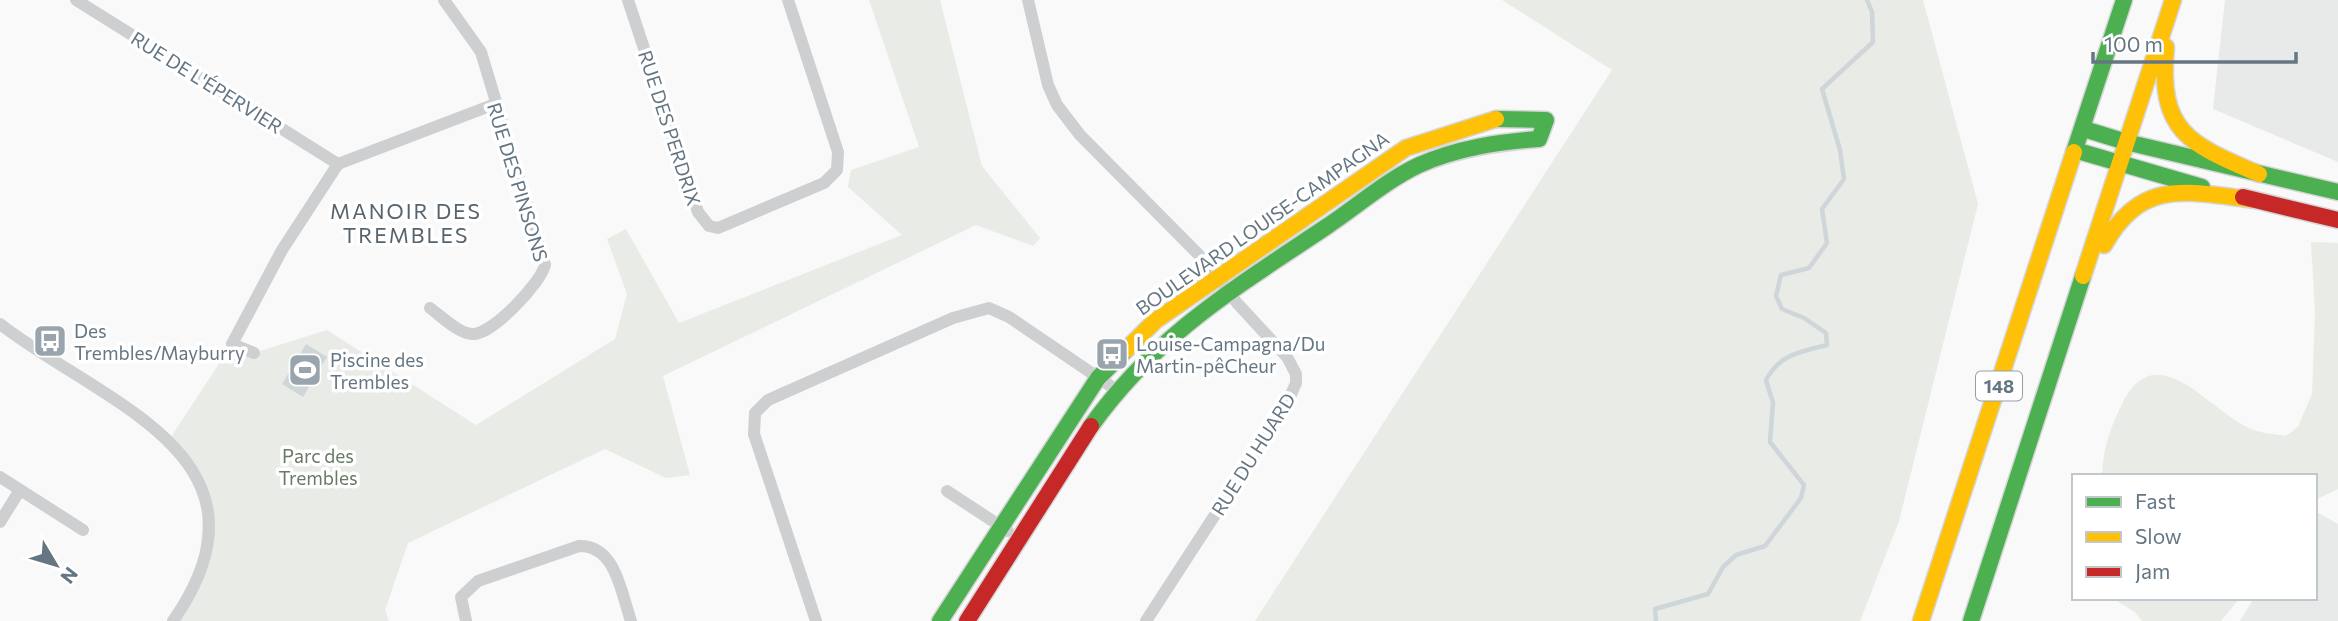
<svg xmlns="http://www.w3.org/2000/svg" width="2338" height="621" viewBox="0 0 2338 621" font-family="Commissioner,sans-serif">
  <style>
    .built { fill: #e8e9e9 }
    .green { fill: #e8ebe6 }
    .water { fill: #ced6d9 }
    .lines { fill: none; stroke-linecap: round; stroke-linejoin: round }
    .stream { stroke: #ced6d9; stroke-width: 4.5 }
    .fast-casing { stroke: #d5d6d7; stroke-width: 19 }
    .slow-casing { stroke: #d5d6d7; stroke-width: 19 }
    .jam-casing { stroke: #d5d6d7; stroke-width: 19 }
    .street { stroke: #cecfd0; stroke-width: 12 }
    .fast { stroke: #4caf50; stroke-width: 16 }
    .slow { stroke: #ffc107; stroke-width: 16 }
    .jam { stroke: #c62828; stroke-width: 16 }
    .labels { text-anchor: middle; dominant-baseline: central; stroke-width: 7; stroke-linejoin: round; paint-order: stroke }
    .shield { fill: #fff; stroke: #939fa8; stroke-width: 2 }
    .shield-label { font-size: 18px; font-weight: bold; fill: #657683 }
    .street-label { font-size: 19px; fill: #657683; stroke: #fff }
    .poi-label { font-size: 19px; fill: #657683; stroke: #fff; text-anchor: start }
    .park-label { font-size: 19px; fill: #687a64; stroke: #fff }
    .neighbourhood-label { font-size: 21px; letter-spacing: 2px; fill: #57646e; stroke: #fff }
  </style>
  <rect width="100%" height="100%" fill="#f9f9f9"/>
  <!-- built -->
  <g class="built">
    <polygon points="2225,0 2338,0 2338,162 2213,109"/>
    <polygon points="2315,511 2338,524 2338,621 2240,621 2254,598 2315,598"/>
  </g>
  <!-- green -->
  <g class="green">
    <polygon points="869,0 940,0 982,166 1040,238 1033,246 976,225 663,376 690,475 666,478 605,449 408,543 385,610 389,621 173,621 198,583 204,499 169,440 232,344 254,353 327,330 476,425 615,339 627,294 607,239 626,229 679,323 902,235 848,187 851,170 919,147"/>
    <polygon points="1502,0 1923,0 1978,204 1899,521 1860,621 1255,621 1612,70"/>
    <path d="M 2311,242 L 2338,243 L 2338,489 L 2315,500 L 2315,476 L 2102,476 C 2103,449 2110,428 2122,404 C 2158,331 2212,416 2254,430 C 2264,434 2276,434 2286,436 L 2298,427 L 2312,394 L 2315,312 Z"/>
    <polygon points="2112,598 2240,598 2221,621 2142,621 2135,612"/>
  </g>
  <!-- water -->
  <polygon class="water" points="306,344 327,357 303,397 282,384"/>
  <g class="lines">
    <!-- stream -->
    <path class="stream" d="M 1656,621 L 1655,609 L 1708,594 L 1723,567 L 1736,555 L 1765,546 L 1801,498 L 1804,485 L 1770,442 L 1773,403 L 1766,380 C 1780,354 1800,352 1827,345 L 1826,333 L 1804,318 L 1782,309 L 1776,296 L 1781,275 L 1809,268 L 1827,243 L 1822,209 L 1844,179 L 1840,150 L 1822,89 L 1873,42 L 1872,12 L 1867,0"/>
    <defs>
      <g id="fast">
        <polyline points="2084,129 2126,142 2338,192"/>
        <polyline points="2078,151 2202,187"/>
        <polyline points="2074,152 2124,0"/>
        <path d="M 1091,426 C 1156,335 1235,288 1326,227 C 1356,207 1387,180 1419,165 C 1457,148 1498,142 1539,139 L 1546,120 L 1496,119"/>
        <polyline points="940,621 1098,378 1126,350"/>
        <polyline points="1971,621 2083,276"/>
      </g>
      <g id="slow">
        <path d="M 2166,47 C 2158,131 2188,144 2259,174"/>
        <path d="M 2104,245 C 2142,177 2188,192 2255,200"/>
        <polyline points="2083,276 2173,0"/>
        <polyline points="1126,350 1155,321 1406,148 1496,119"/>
        <polyline points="1921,621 2074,152"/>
      </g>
      <g id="jam">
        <polyline points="2243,197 2338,220"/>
        <polyline points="967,621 1091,426"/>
      </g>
    </defs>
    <!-- fast casing -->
    <use href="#fast" class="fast-casing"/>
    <!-- slow casing -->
    <use href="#slow" class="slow-casing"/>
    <!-- jam casing -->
    <use href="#jam" class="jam-casing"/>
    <!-- street -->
    <g class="street">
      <polyline points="76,0 338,164"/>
      <polyline points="628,0 698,212 709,226 718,228 824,183 837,170 838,152 788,0"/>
      <polyline points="1028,0 1048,85 1057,105 1080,135 1207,263 1237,303 1287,357 1296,374 1296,383 1287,404 1146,621"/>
      <path d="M 430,308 C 441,316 458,333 472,334 C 491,336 541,283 545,265 L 481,52 L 444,0"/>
      <path d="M 0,324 C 103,404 287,457 173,621"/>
      <polyline points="254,353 232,344 282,250 338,164 495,104"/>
      <polyline points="0,477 83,530"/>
      <polyline points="947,491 1008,531"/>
      <polyline points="0,522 20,490"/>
      <path d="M 466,621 L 461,597 L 478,581 L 579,546 C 616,545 621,593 631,621"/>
      <polyline points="816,621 754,434 755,413 768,400 953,318 989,308 1009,317 1118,391"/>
    </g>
    <!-- fast -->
    <use href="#fast" class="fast"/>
    <!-- slow -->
    <use href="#slow" class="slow"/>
    <!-- jam -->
    <use href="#jam" class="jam"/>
  </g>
  <!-- icons -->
  <defs>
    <symbol id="bus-square" viewBox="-11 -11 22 22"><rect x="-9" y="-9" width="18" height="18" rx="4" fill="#99a4ac" stroke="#fff"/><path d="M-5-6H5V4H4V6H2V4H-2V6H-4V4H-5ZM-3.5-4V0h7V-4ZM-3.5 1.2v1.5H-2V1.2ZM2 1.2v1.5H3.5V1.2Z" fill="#fff"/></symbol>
    <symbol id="stadium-square" viewBox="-11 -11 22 22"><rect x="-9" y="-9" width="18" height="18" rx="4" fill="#99a4ac" stroke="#fff"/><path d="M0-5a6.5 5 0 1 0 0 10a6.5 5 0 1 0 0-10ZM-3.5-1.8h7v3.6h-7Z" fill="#fff"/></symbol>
  </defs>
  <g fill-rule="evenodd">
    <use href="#bus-square" x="31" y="322" width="38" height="38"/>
    <use href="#bus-square" x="1093" y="335" width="38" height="38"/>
    <use href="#stadium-square" x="286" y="351" width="38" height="38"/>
  </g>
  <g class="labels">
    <!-- shield labels -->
    <rect class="shield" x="1976" y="371.5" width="46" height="29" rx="5"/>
    <g class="shield-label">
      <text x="1999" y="386">148</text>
    </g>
    <!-- street labels -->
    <g class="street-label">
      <text transform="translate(207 82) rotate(32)">RUE DE L'ÉPERVIER</text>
      <text transform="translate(670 128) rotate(72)">RUE DES PERDRIX</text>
      <text transform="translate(518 182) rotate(73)">RUE DES PINSONS</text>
      <text transform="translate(1262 223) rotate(-35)">BOULEVARD LOUISE-CAMPAGNA</text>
      <text transform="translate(1253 454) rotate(-58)">RUE DU HUARD</text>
    </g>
    <!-- poi labels -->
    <g class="poi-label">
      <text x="74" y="330">Des<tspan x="74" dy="22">Trembles/Mayburry</tspan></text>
      <text x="1136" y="343">Louise-Campagna/Du<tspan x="1136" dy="22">Martin-pêCheur</tspan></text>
      <text x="330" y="359">Piscine des<tspan x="330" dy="22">Trembles</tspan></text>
    </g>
    <!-- park labels -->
    <g class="park-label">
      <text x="318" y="455">Parc des<tspan x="318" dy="22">Trembles</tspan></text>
    </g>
    <!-- neighbourhood labels -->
    <g class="neighbourhood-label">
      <text x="406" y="210">MANOIR DES<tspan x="406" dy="24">TREMBLES</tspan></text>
    </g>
  </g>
  <!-- legend -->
  <rect x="2072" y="474" width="245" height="126" fill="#ffffff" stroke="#c1c8cd" stroke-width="2"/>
  <rect x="2086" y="497" width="35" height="10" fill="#4caf50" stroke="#c1c8cd" stroke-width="2"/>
  <text x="2135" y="509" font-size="21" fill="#657683">Fast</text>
  <rect x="2086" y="532" width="35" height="10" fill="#ffc107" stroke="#c1c8cd" stroke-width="2"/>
  <text x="2135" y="544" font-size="21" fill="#657683">Slow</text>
  <rect x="2086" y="567" width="35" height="10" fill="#c62828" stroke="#c1c8cd" stroke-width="2"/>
  <text x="2135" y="579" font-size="21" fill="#657683">Jam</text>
  <!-- north arrow -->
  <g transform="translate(56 565) rotate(128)" stroke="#ffffff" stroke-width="5" paint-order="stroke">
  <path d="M0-5L12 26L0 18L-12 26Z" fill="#657683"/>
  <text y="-10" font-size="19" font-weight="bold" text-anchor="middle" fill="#657683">N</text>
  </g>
  <!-- scale -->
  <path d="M2093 52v10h203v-10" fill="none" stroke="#657683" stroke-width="3.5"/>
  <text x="2104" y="52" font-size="21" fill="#657683" stroke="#ffffff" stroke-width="5" paint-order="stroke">100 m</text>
</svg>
